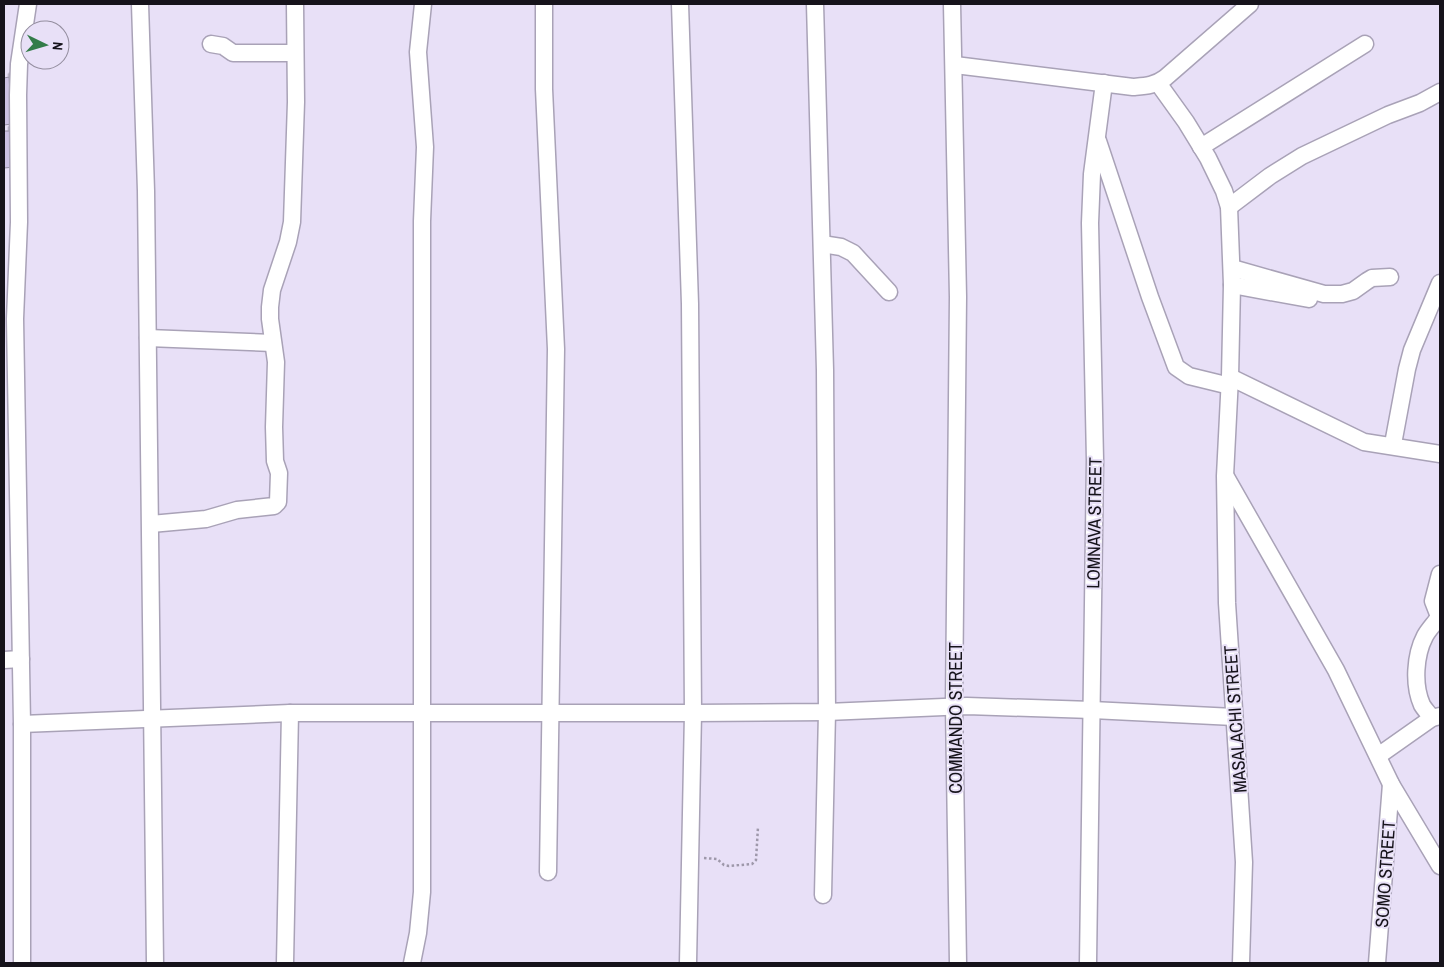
<svg xmlns="http://www.w3.org/2000/svg" width="1444" height="967" viewBox="0 0 1444 967" font-family="'Archivo Narrow',sans-serif">
  <style>
    .building { fill: #ccc1e3; stroke: #958ea3; filter: url(#shadow) }
    .lines { fill: none; stroke-linecap: round; stroke-linejoin: round }
    .minor-casing { stroke: #a9a2b7; stroke-width: 19 }
    .path { stroke: #9e98aa; stroke-width: 2.5; stroke-dasharray: 2.5 2.5; stroke-linecap: butt }
    .minor { stroke: #fff; stroke-width: 16 }
    .labels { text-anchor: middle; dominant-baseline: central; stroke-width: 4; stroke-linejoin: round; paint-order: stroke }
    .street-label { font-size: 18px; fill: #16131b; stroke: #e8e0f7 }
  </style>
  <defs>
    <filter id="shadow"><feDropShadow dx="4.5" dy="-4.5" stdDeviation="0" flood-color="#0004"/></filter>
  </defs>
  <rect width="100%" height="100%" fill="#e8e0f7"/>
  <!-- building -->
  <g class="building">
    <polygon points="9,77 12,124 4,125 4,78"/>
    <polygon points="4,131 14,131 15,167 4,168"/>
  </g>
  <g class="lines">
    <defs>
      <g id="minor">
        <polyline points="140,4 146,191 155,963"/>
        <polyline points="544,4 544,89 556,349 548,872"/>
        <polyline points="680,4 690,304 693,713 688,963"/>
        <polyline points="815,4 825,370 827,712 823,895"/>
        <polyline points="952,4 958,297 954,706 958,963"/>
        <polyline points="211,44 223,46 233,53 295,53"/>
        <path d="M 955,65 L 1133,87 C 1145,86 1154,86 1165,78 L 1250,4"/>
        <polyline points="1158,83 1186,122 1208,158 1224,191 1229,207 1232,285 1230,377 1225,476 1227,603 1244,862 1241,963"/>
        <polyline points="1098,141 1150,297 1176,367 1189,376 1230,386"/>
        <polyline points="1201,147 1365,44"/>
        <polyline points="1229,207 1270,176 1302,156 1388,115 1420,103 1440,92"/>
        <polyline points="822,244 841,247 853,253 889,292"/>
        <polyline points="1232,268 1324,294 1342,294 1353,291 1367,281 1372,278 1390,277"/>
        <polyline points="1232,285 1309,299"/>
        <polyline points="148,338 273,343"/>
        <polyline points="1230,377 1364,442 1440,454"/>
        <polyline points="1392,445 1393,444 1407,369 1412,350 1440,283"/>
        <polyline points="1226,477 1336,670 1391,784 1440,866"/>
        <polyline points="151,524 206,519 237,510 274,506 278,502 279,473 275,461 274,427 276,362 270,319 270,307 272,290 288,242 292,222 296,102 295,4"/>
        <polyline points="1440,574 1433,601 1440,619"/>
        <polyline points="4,660 21,659"/>
        <path d="M 1432,718 C 1429,714 1425,710 1422,705 C 1413,685 1415,655 1425,636 C 1429,629 1435,623 1439,617"/>
        <polyline points="22,724 290,713 693,713 827,712 967,706 1092,710 1234,717"/>
        <polyline points="1378,756 1432,718 1440,716"/>
        <polyline points="22,963 22,724 15,319 19,222 18,95 19,64 28,4"/>
        <polyline points="285,963 290,713"/>
        <polyline points="412,963 418,933 422,892 422,221 425,147 418,52 423,4"/>
        <polyline points="1088,963 1095,460 1090,223 1092,174 1104,83"/>
        <polyline points="1377,963 1391,784"/>
      </g>
    </defs>
    <!-- minor casing -->
    <use href="#minor" class="minor-casing"/>
    <!-- path -->
    <polyline class="path" points="704,858 717,859 724,865 729,866 752,864 756,860 758,827"/>
    <!-- minor -->
    <use href="#minor" class="minor"/>
  </g>
  <g class="labels">
    <!-- street labels -->
    <g class="street-label">
      <text transform="translate(1094 523) rotate(-89)">LOMNAVA STREET</text>
      <text transform="translate(955 718) rotate(-90)">COMMANDO STREET</text>
      <text transform="translate(1235 719) rotate(-94)">MASALACHI STREET</text>
      <text transform="translate(1385 874) rotate(-86)">SOMO STREET</text>
    </g>
  </g>
  <!-- border -->
  <rect width="1444" height="967" fill="none" stroke="#16131b" stroke-width="10"/>
  <!-- north arrow -->
  <g transform="translate(45 45) rotate(95)"><circle r="24" fill="#e8e0f7" stroke="#948e9f"/>
  <path d="M0-4L9 19L0 12L-9 19Z" fill="#337c49"/>
  <text y="-8" font-size="14" font-weight="bold" text-anchor="middle" fill="#16131b">N</text>
  </g>
</svg>
